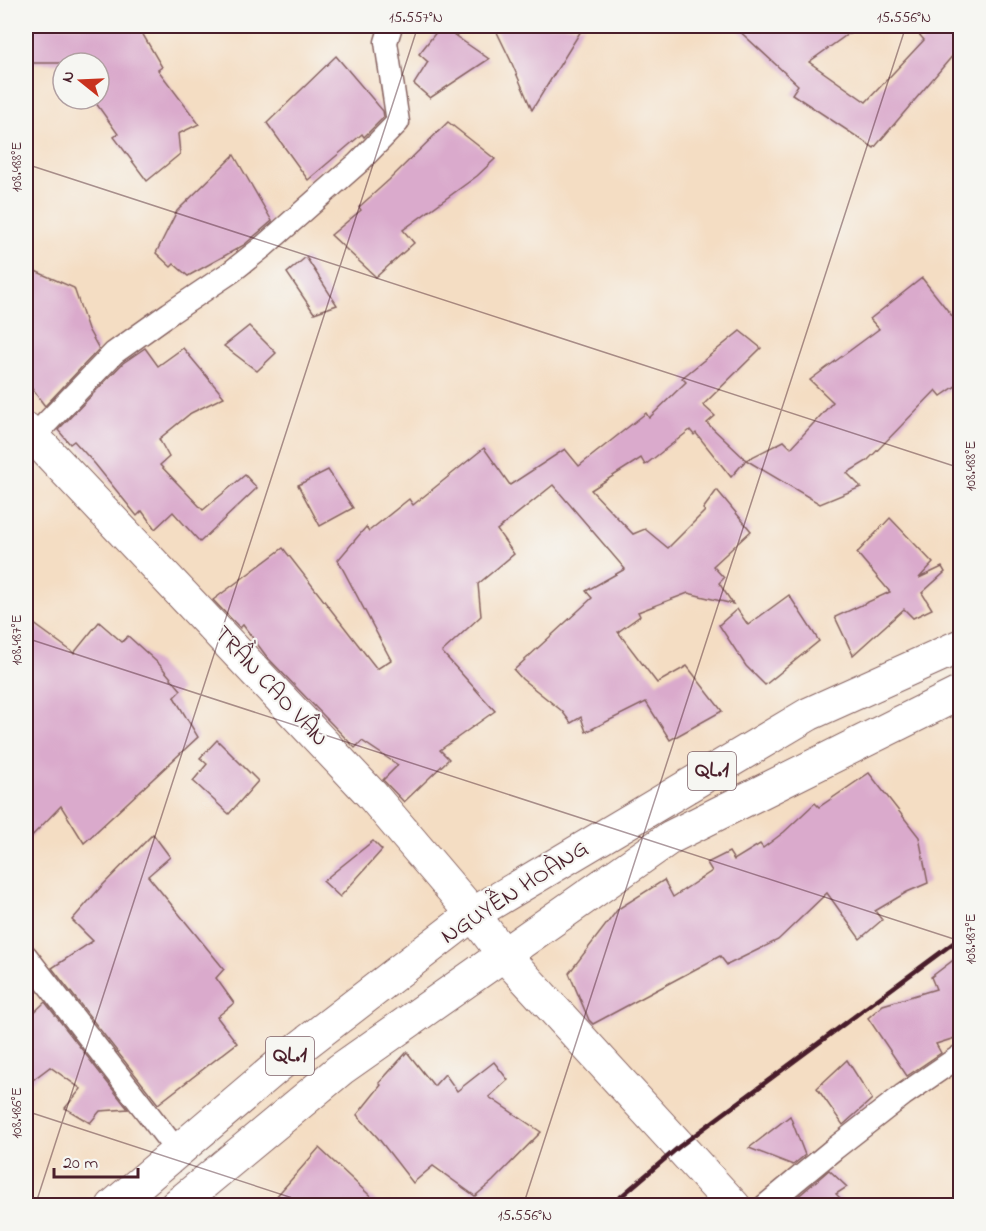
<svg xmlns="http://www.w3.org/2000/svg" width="986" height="1231" viewBox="0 0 986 1231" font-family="'Indie Flower',sans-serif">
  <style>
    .building { fill: #daaacc }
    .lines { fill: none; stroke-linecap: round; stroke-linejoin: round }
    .street-casing { stroke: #866260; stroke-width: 25 }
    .secondary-casing { stroke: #866260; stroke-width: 35 }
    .highway-casing { stroke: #866260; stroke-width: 35 }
    .street { stroke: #fff; stroke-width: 22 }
    .secondary { stroke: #fff; stroke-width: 33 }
    .highway { stroke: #fff; stroke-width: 33 }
    .rail { stroke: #4a1f2b; stroke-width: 4.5 }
    .ticks { fill: none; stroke: #4a1f2b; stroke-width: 1.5; stroke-opacity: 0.45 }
    .labels { text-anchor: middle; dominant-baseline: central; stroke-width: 4.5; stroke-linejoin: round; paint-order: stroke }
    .shield { fill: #f6f6f2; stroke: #7e6067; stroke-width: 1.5 }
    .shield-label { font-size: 22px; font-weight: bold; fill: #4a1f2b }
    .street-label { font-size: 24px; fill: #4a1f2b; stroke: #f6f6f2 }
    .neatline { fill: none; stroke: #4a1f2b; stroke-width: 2 }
    .ticks-label { font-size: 15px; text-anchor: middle; fill: #4a1f2b }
  </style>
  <rect width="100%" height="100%" fill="#f6f6f2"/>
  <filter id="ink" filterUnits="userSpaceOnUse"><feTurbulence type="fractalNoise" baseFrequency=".0167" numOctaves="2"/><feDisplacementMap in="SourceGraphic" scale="12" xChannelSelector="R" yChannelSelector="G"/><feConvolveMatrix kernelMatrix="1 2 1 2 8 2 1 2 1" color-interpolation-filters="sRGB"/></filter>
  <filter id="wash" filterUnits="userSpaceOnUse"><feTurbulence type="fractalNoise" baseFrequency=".008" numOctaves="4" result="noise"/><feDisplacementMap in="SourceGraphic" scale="24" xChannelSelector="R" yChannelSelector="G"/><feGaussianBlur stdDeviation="1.35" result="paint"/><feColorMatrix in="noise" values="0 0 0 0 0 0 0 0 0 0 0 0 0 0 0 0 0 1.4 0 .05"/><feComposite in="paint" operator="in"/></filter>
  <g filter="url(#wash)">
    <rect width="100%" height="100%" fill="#f4ddc3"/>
    <g id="blocks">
      <!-- building -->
      <g class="building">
        <polygon points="26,26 138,26 162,67 158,70 199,124 178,134 180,154 147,181 114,137 118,134 93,99 99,99 99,63 26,63"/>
        <polygon points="441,26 489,59 430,98 414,84 428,62 419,54"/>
        <polygon points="494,26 584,26 532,110 510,59"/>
        <polygon points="734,26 859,26 809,62 866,102 924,40 912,26 960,26 960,47 874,148 792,94 798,85"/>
        <polygon points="336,56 383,111 384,117 364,137 362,134 308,180 267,123"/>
        <polygon points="448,122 495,159 477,176 403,230 414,243 376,277 331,235 361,210 359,207 389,180"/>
        <polygon points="234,155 272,221 244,245 188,276 174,264 171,267 156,253 177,211"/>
        <polygon points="306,257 337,305 314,313 287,273"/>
        <polygon points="26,267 74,288 88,329 99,349 45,406 26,381"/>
        <polygon points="922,278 960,326 960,383 941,396 936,390 867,461 847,473 861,487 820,504 746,460 784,441 791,448 833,402 810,380 879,329 870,319"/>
        <polygon points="249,326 276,353 257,371 224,346"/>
        <polygon points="740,331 761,348 703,405 715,416 707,423 746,460 731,477 696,433 694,435 690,430 645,465 641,458 591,490 633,534 645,529 668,548 705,511 703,509 717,490 751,531 713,566 724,578 719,583 733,604 688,593 638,612 640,616 618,632 657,683 687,666 722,711 670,740 646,702 586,732 581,717 571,723 562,711 522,679 514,670 592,598 586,591 625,569 553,485 497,530 514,554 478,584 481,616 442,652 495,711 440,750 449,759 404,802 383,780 398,765 362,741 355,748 267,657 243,625 240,628 213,600 283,548 377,669 391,660 338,560 366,527 369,531 409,499 413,505 484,448 510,485 565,449 579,466 646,413 649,418 686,382 682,378"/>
        <polygon points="145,348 158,366 183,348 224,397 191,413 159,439 169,457 160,465 203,510 245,475 257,488 200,542 173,512 155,529 142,511 137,516 95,464 74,441 70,444 58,430 123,363"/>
        <polygon points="328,470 353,508 320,526 298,485"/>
        <polygon points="890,518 933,563 919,578 942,567 945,572 922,593 932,609 913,618 904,609 853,655 835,617 890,592 857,553"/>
        <polygon points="789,595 819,641 765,685 746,666 719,625 737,609 748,625"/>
        <polygon points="26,618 74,653 99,622 122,642 128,636 159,664 181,690 174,697 198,737 84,843 61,806 26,842"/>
        <polygon points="217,740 258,781 229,814 193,781 207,764 200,758"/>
        <polygon points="869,773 919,837 928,883 907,892 875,911 882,920 860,939 827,893 778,940 727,965 720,956 593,1024 589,1020 569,973 618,909 664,880 673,897 712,871 707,863 729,852 734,860 760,844 763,848 784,832 815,803 819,807"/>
        <polygon points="153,834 170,857 148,876 224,969 216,978 234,1003 217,1017 237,1043 158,1104 52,968 93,941 72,920 100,888"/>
        <polygon points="373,841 382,850 340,897 323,881"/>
        <polygon points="960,955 960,1042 958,1037 936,1044 941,1053 907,1076 868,1018 883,1005 936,989 931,977"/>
        <polygon points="45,1002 128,1109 100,1111 90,1123 65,1108 81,1089 50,1067 26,1085 26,1020"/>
        <polygon points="407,1052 434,1086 445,1074 457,1091 494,1062 508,1080 489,1097 541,1132 493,1181 475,1196 433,1166 413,1183 378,1138 357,1115 381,1085 379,1083"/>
        <polygon points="847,1060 872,1099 843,1125 817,1088"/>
        <polygon points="790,1116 805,1155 793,1165 749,1148"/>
        <polygon points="319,1148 381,1206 268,1206"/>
        <polygon points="829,1170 847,1187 836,1194 848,1206 787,1206"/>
      </g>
    </g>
  </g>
  <g filter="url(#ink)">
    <use href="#blocks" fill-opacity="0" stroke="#866260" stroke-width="1.5"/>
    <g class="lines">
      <defs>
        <g id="street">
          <polyline points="33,437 114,353 170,313 231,272 264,246 358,163 398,122 386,42 391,26"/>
          <polyline points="26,956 177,1151"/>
          <polyline points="765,1206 834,1149 903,1095 960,1056"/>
        </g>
        <polyline id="secondary" points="26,429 371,794 473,914 504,955 734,1206"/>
        <g id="highway">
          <polyline points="113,1206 298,1049 473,914 809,714 960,646"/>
          <polyline points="176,1206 341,1069 671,837 960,693"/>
        </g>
      </defs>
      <!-- street casing -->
      <use href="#street" class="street-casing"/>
      <!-- secondary casing -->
      <use href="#secondary" class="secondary-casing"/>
      <!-- highway casing -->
      <use href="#highway" class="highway-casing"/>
      <!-- street -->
      <use href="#street" class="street"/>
      <!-- secondary -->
      <use href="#secondary" class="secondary"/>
      <!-- highway -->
      <use href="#highway" class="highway"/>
      <!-- rail -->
      <polyline class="rail" points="610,1206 680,1146 960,938"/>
    </g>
  </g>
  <!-- ticks -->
  <path class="ticks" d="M 26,164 L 960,468M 26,638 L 960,941M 26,1111 L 317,1206M 35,1206 L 418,26M 523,1206 L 906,26"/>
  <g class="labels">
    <!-- shield labels -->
    <g class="shield">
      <rect x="688" y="752" width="48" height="38" rx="4.5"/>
      <rect x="266" y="1037" width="48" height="38" rx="4.5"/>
    </g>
    <g class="shield-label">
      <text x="712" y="771">QL.1</text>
      <text x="290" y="1056">QL.1</text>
    </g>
    <!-- street labels -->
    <g class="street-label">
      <text transform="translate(270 687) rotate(47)">TRẦN CAO VÂN</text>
      <text transform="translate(515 893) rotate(-33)">NGUYỄN HOÀNG</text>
    </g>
  </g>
  <!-- margin -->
  <rect width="986" height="1231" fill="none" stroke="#f6f6f2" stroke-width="66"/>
  <!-- north arrow -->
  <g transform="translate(81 81) rotate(288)"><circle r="28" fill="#f6f6f2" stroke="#b1a0a2" stroke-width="1.5"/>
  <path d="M0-4.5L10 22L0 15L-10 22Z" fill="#c8321e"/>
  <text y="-9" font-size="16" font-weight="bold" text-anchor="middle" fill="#4a1f2b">N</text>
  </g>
  <!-- scale -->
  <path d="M54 1168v9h84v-9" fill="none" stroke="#4a1f2b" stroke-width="3"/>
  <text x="63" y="1168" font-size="18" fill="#4a1f2b" stroke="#f6f6f2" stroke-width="4.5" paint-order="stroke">20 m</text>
  <rect x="33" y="33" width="920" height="1165" class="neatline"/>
  <g class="ticks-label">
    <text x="416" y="22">15.557°N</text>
    <text x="904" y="22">15.556°N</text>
    <text transform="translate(16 167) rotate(-90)" y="5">108.488°E</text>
    <text transform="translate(970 466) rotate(-90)" y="5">108.488°E</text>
    <text transform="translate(16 640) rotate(-90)" y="5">108.487°E</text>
    <text transform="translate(970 939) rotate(-90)" y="5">108.487°E</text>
    <text transform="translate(16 1113) rotate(-90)" y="5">108.486°E</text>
    <text x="525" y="1220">15.556°N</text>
  </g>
</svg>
